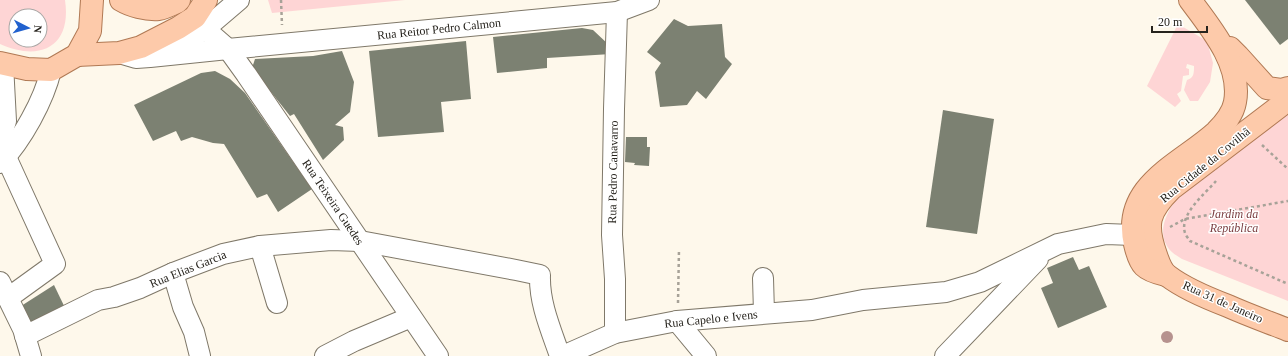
<svg xmlns="http://www.w3.org/2000/svg" width="1288" height="356" viewBox="0 0 1288 356" font-family="Georgia,serif">
  <style>
    .green { fill: #fed5d5; fill-rule: evenodd }
    .building { fill: #7c8172 }
    .lines { fill: none; stroke-linecap: round; stroke-linejoin: round }
    .minor-casing { stroke: #7f7869; stroke-width: 22 }
    .major-casing { stroke: #b07954; stroke-width: 24 }
    .path { stroke: #a7a298; stroke-width: 2.5; stroke-dasharray: 3 3; stroke-linecap: butt }
    .minor { stroke: #fff; stroke-width: 20 }
    .major { stroke: #fdcaaa; stroke-width: 22 }
    .tree { fill: #b6928e }
    .labels { text-anchor: middle; dominant-baseline: central; stroke-width: 3; stroke-linejoin: round; paint-order: stroke }
    .street-label { font-size: 12px; fill: #26231d; stroke: #fff }
    .park-label { font-size: 12px; font-style: italic; fill: #7c3f42; stroke: #fff }
  </style>
  <rect width="100%" height="100%" fill="#fef8eb"/>
  <!-- green -->
  <g class="green">
    <path d="M 0,0 L 65,0 C 72,47 40,62 0,44 ZM 16,16 L 40,16 L 40,40 L 16,40 Z"/>
    <polygon points="268,0 405,0 272,13"/>
    <path d="M 1178,24 L 1207,41 L 1213,63 L 1210,82 L 1198,101 L 1190,101 L 1184,90 L 1187,80 C 1194,78 1194,73 1194,66 L 1187,64 L 1186,68 L 1189,69 L 1189,75 L 1183,76 L 1181,91 L 1177,94 L 1181,101 L 1175,107 L 1147,86 Z"/>
    <path d="M 1288,103 L 1288,301 L 1182,259 C 1176,255 1170,252 1167,246 C 1158,231 1166,214 1175,201 Z"/>
  </g>
  <!-- building -->
  <g class="building">
    <polygon points="1245,0 1288,0 1288,39 1280,45"/>
    <polygon points="674,19 688,26 722,24 725,57 732,64 706,99 697,91 687,105 660,107 655,72 661,63 647,52"/>
    <polygon points="582,28 593,30 609,45 611,54 547,58 547,68 497,73 493,37"/>
    <polygon points="466,41 471,99 441,102 444,132 378,137 369,51"/>
    <polygon points="342,51 354,82 350,112 335,125 343,127 344,140 323,160 294,114 290,116 252,68 255,59 313,56"/>
    <polygon points="215,71 230,79 245,93 312,189 278,212 267,194 257,198 224,144 213,143 192,137 181,141 176,131 153,141 134,105 201,73"/>
    <polygon points="943,110 994,119 977,234 926,227"/>
    <polygon points="626,137 647,137 647,147 650,147 649,166 634,165 635,163 625,162"/>
    <polygon points="1073,257 1079,270 1089,266 1107,307 1058,328 1041,288 1053,283 1047,268"/>
    <polygon points="54,285 67,312 27,333 18,308"/>
  </g>
  <g class="lines">
    <defs>
      <g id="minor">
        <polyline points="195,17 205,29 228,49 246,74 438,356"/>
        <polyline points="119,53 136,58 150,57 228,49 617,12 649,0"/>
        <polyline points="168,54 205,29 239,0"/>
        <polyline points="0,141 6,121 3,64"/>
        <polyline points="6,157 55,264 8,298"/>
        <path d="M 0,163 C 22,140 44,100 51,70"/>
        <polyline points="260,246 277,303"/>
        <polyline points="173,273 183,307 194,332 200,356"/>
        <polyline points="763,278 764,313"/>
        <polyline points="0,282 23,329 31,356"/>
        <polyline points="677,321 706,356"/>
        <polyline points="615,333 615,279 612,235 614,109 617,12"/>
        <path d="M 25,336 L 98,300 L 114,297 L 140,288 L 173,273 L 223,254 L 260,246 L 331,240 L 360,241 L 516,270 L 540,275 C 539,303 551,330 560,356"/>
        <polyline points="325,356 354,341 411,317"/>
        <polyline points="563,356 615,333 677,321 812,310 863,300 946,292 980,282 1058,244 1106,234 1133,235"/>
        <polyline points="945,356 1038,259"/>
      </g>
      <g id="major">
        <path d="M 121,0 C 131,6 146,10 159,9 C 165,8 172,4 177,2 L 179,0"/>
        <polyline points="1230,48 1238,56 1267,88 1281,90 1288,88"/>
        <polyline points="77,55 119,53 141,47 178,28 195,17 206,0"/>
        <polyline points="0,63 27,69 51,70 77,55 90,31 92,0"/>
        <path d="M 1288,98 L 1280,106 L 1171,189 C 1148,212 1145,224 1156,255 C 1158,261 1162,272 1168,276 C 1185,289 1207,298 1228,306 C 1248,315 1268,322 1288,330"/>
        <path d="M 1166,275 C 1144,270 1140,266 1135,244 C 1121,185 1181,164 1216,132 C 1225,123 1233,114 1235,102 C 1242,65 1211,28 1190,0"/>
      </g>
    </defs>
    <!-- minor casing -->
    <use href="#minor" class="minor-casing"/>
    <!-- major casing -->
    <use href="#major" class="major-casing"/>
    <!-- path -->
    <g class="path">
      <polyline points="281,0 282,25"/>
      <polyline points="1262,145 1288,169"/>
      <path d="M 1216,181 C 1205,194 1179,214 1185,233 C 1186,236 1189,239 1190,241 L 1288,284"/>
      <polyline points="1170,227 1185,219 1288,201"/>
      <polyline points="678,303 679,249"/>
    </g>
    <!-- minor -->
    <use href="#minor" class="minor"/>
    <!-- major -->
    <use href="#major" class="major"/>
  </g>
  <!-- trees -->
  <circle class="tree" cx="1167" cy="337" r="6"/>
  <g class="labels">
    <!-- street labels -->
    <g class="street-label">
      <text transform="translate(439 29) rotate(-6)">Rua Reitor Pedro Calmon</text>
      <text transform="translate(1205 165) rotate(-39)">Rua Cidade da Covilhã</text>
      <text transform="translate(613 172) rotate(-89)">Rua Pedro Canavarro</text>
      <text transform="translate(333 202) rotate(56)">Rua Teixeira Guedes</text>
      <text transform="translate(188 269) rotate(-22)">Rua Elias Garcia</text>
      <text transform="translate(1223 302) rotate(24)">Rua 31 de Janeiro</text>
      <text transform="translate(711 319) rotate(-6)">Rua Capelo e Ivens</text>
    </g>
    <!-- park labels -->
    <g class="park-label">
      <text x="1234" y="214">Jardim da<tspan x="1234" dy="14">República</tspan></text>
    </g>
  </g>
  <!-- north arrow -->
  <g transform="translate(28 28) rotate(96)"><circle r="19" fill="#ffffff" stroke="#a8a7a5"/>
  <path d="M0-3L7 15L0 10L-7 15Z" fill="#2161ce"/>
  <text y="-6" font-size="11" font-weight="bold" text-anchor="middle" fill="#26231d">N</text>
  </g>
  <!-- scale -->
  <path d="M1152 26v6h55v-6" fill="none" stroke="#26231d" stroke-width="2"/>
  <text x="1158" y="26" font-size="12" fill="#26231d" stroke="#ffffff" stroke-width="3" paint-order="stroke">20 m</text>
</svg>
